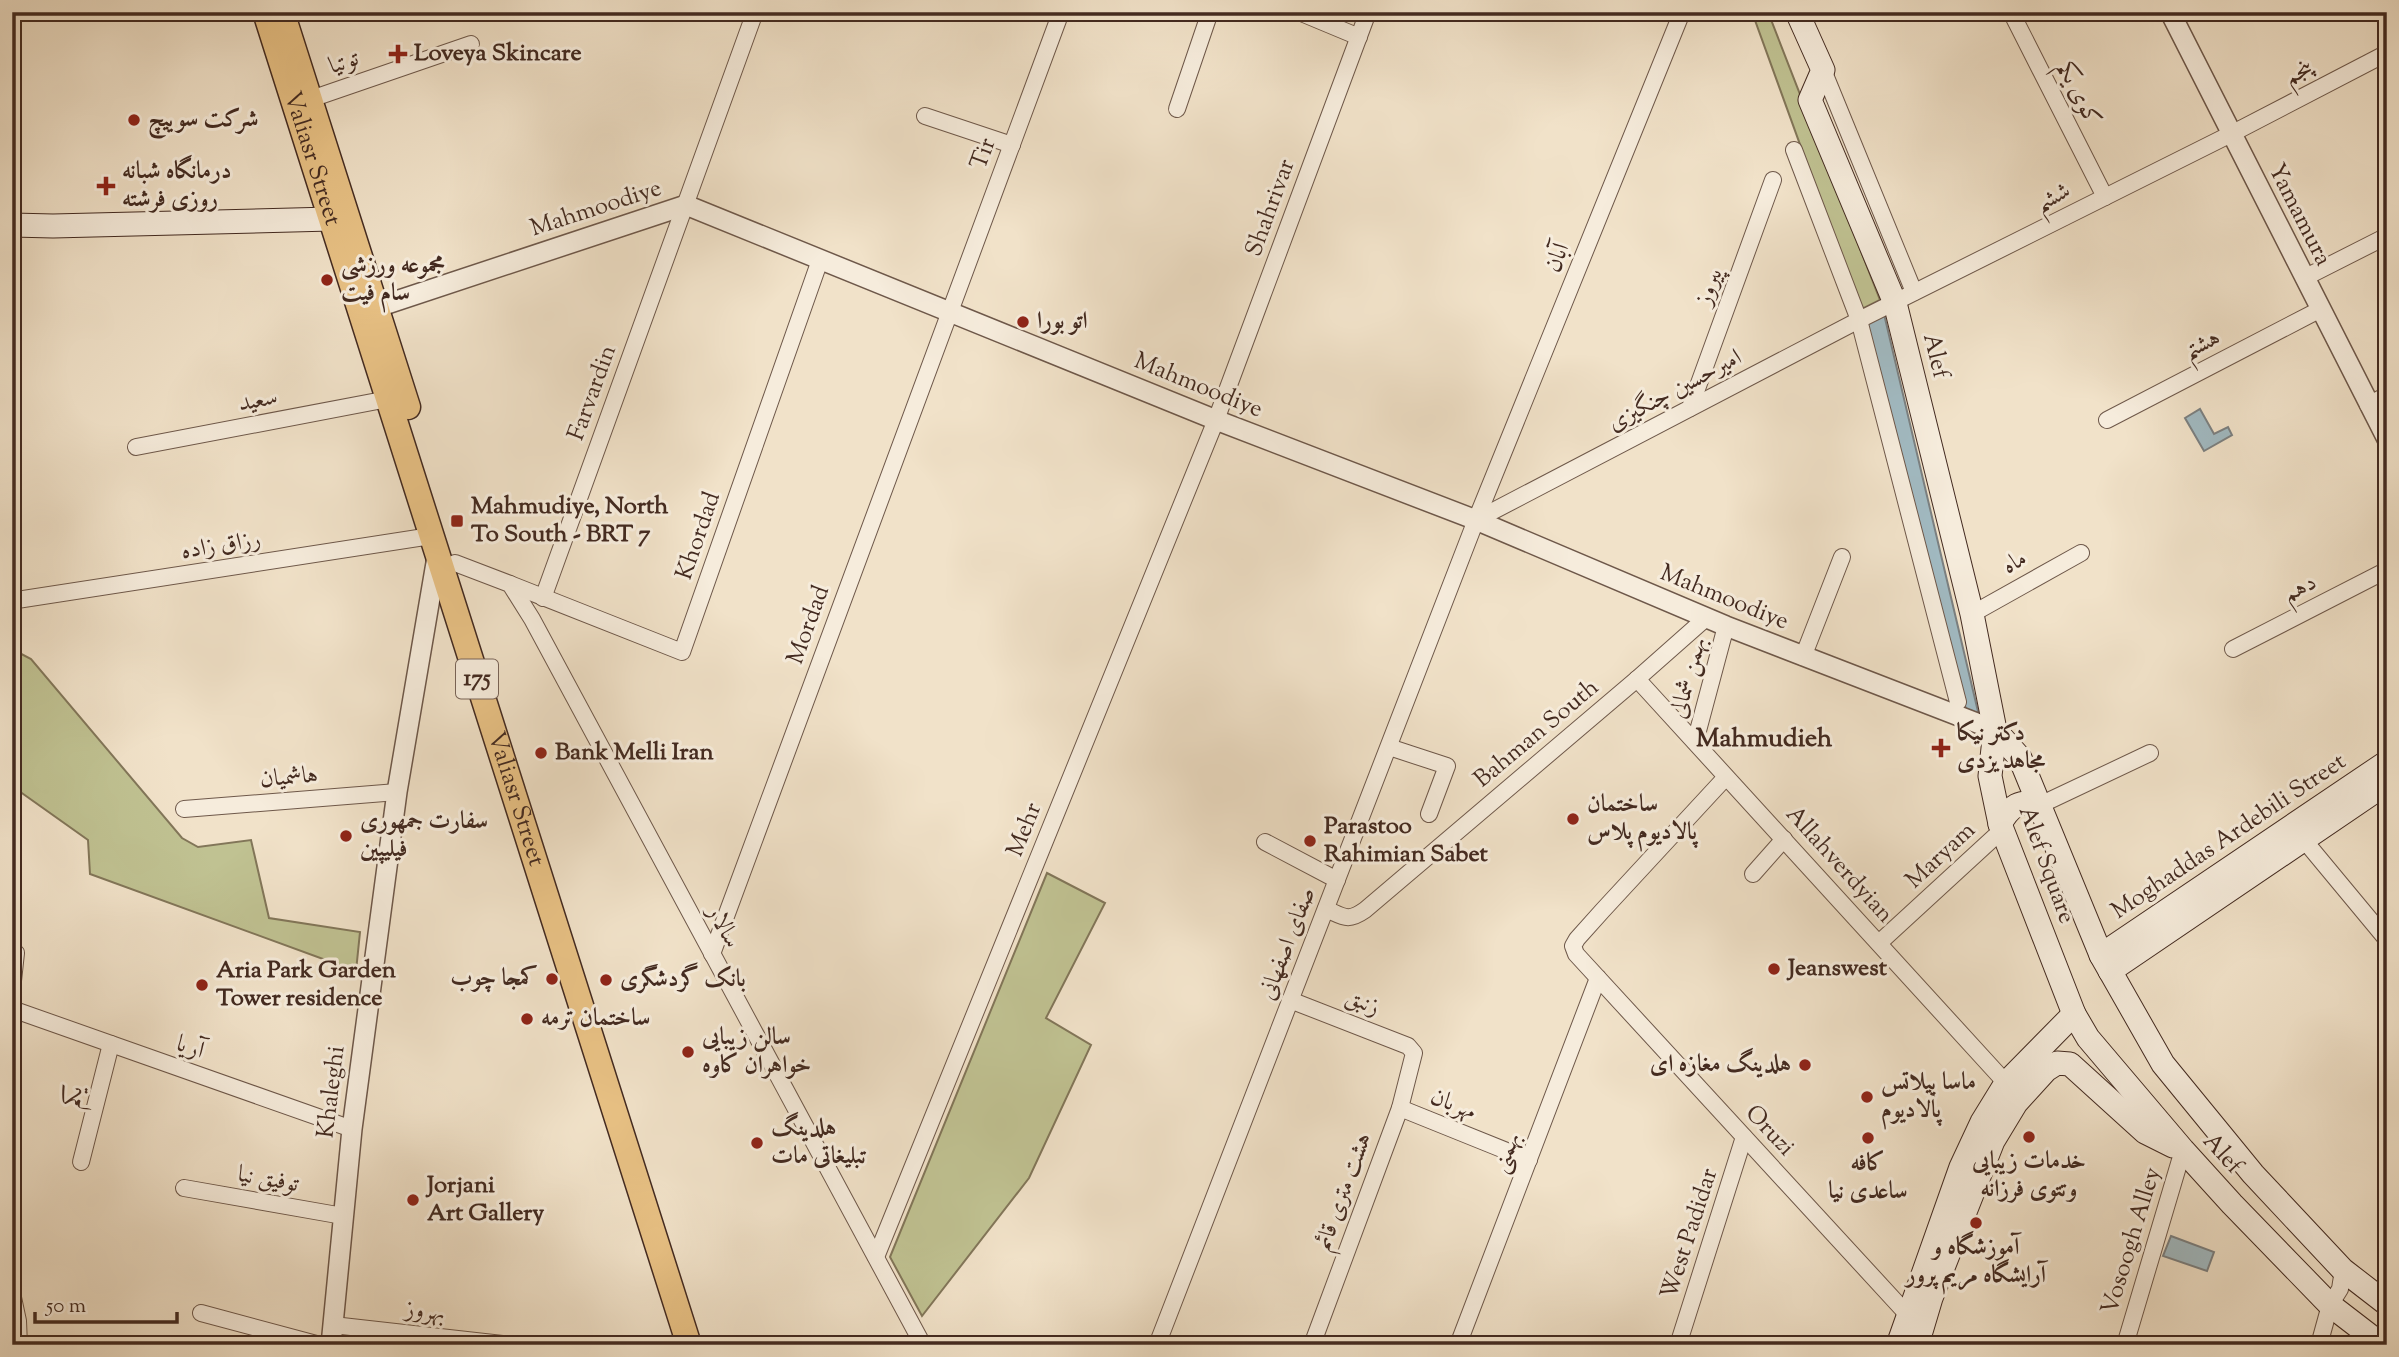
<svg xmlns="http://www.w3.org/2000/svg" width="2399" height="1357" viewBox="0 0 2399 1357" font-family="'Sorts Mill Goudy',Amiri,serif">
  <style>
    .green { fill: #c0c292; stroke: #827659; stroke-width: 2 }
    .water { fill: #a1bac2; stroke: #7b8081; stroke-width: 2 }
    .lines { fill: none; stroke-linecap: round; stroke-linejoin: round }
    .minor-casing { stroke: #6e584a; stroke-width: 18 }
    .tertiary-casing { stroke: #6e584a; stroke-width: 22 }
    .secondary-casing { stroke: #432a20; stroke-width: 25 }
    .primary-casing { stroke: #432a20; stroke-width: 27 }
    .minor { stroke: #f6ecdc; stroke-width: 16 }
    .tertiary { stroke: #f6ecdc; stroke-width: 19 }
    .secondary { stroke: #f6ecdc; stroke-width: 23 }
    .primary { stroke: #e8c184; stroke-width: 24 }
    .poi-dot { fill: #8f2418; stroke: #f6ecdc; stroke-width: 2.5 }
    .labels { text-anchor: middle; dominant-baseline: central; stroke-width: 6; stroke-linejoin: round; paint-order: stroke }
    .shield { fill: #f6ecdc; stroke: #796458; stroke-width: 2 }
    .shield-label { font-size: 23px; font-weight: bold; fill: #432a20 }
    .poi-label { font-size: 24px; font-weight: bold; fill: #432a20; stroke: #f6ecdc; text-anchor: start }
    .street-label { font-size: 24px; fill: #432a20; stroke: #f6ecdc }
    .neighbourhood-label { font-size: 26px; font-weight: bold; fill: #432a20; stroke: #f6ecdc }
  </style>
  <rect width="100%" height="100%" fill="#f1e2c9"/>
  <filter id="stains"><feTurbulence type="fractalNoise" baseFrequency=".00286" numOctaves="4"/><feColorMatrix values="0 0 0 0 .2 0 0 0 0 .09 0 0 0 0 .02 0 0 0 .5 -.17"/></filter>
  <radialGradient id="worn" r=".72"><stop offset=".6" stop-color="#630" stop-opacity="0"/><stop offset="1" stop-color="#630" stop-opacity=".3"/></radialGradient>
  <!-- green -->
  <g class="green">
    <polygon points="1752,12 1768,12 1880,300 1860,310"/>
    <polygon points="12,649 31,659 182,838 198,847 251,840 269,918 360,932 356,971 90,874 88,840 12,786"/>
    <polygon points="1047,873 1105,903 1046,1018 1091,1045 1029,1178 922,1316 890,1257"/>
  </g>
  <!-- water -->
  <g class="water">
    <polygon points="1884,314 1980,720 1968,717 1866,324"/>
    <polygon points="2200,409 2214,434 2228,427 2232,435 2204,451 2185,418"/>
    <polygon points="2171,1236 2214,1252 2207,1271 2163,1256"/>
  </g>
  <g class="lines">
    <defs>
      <g id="minor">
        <polyline points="1299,12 1359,37"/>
        <polyline points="2011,12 2105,197"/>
        <polyline points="1823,70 1914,292"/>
        <polyline points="311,99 471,44"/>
        <polyline points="1177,109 1210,12"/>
        <polyline points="925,116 1012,145"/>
        <polyline points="1794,150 1859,320 1958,702"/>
        <polyline points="2304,278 2387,236"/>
        <polyline points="2368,405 2387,395"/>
        <polyline points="1690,408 1773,180"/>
        <polyline points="2107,420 2319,310"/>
        <polyline points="136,447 388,399"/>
        <polyline points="1476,520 1859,320 2231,134 2387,53"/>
        <polyline points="455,563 510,584 532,619 923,1345"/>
        <polyline points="510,584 682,652 820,260"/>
        <polyline points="543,598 755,12"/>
        <polyline points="17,600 431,536"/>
        <polyline points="1972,614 2081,553"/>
        <polyline points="2233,649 2387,570"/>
        <polyline points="1803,657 1842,557"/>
        <polyline points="1637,679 2006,1083"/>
        <polyline points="1695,742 1726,626"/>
        <polyline points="1389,747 1447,766 1429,814"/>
        <polyline points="1726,777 1603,910 1577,939 1573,946 1576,954 1907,1314"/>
        <polyline points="2040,805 2150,753"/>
        <polyline points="184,809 397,792"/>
        <polyline points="2304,840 2387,940"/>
        <polyline points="1265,842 1337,880"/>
        <polyline points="1753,874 1784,839"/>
        <path d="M 1326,909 C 1344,917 1348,922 1365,910 L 1637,679 L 1706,618"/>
        <polyline points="1879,943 2002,830"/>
        <polyline points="12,951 16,953 12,990"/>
        <polyline points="712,954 1061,12"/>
        <polyline points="1290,1000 1408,1046 1414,1053 1400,1108 1312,1345"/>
        <polyline points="12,1009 352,1129"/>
        <polyline points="1400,1108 1529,1160"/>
        <polyline points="81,1162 111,1044"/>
        <polyline points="184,1188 343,1216"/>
        <polyline points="876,1257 1216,420 1368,12"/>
        <polyline points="12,1293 18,1321 19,1345"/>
        <polyline points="201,1313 320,1345"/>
        <polyline points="333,1325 512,1345"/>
        <polyline points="1157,1345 1476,520 1682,12"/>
        <polyline points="1458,1345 1598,978"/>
        <polyline points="1678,1345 1744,1137"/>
        <polyline points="2125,1345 2183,1150"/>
        <polyline points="2319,1345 2330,1305 2340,1289 2343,1270"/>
      </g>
      <g id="tertiary">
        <polyline points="2170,12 2387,439"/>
        <polyline points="378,307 686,205 1216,420 1476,520 1726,626 1995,730"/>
        <polyline points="331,1345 352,1129 397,792 437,557"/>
      </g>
      <g id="secondary">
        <polyline points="1797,12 1823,70 1810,100 1895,303 1972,614 1995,730 1990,776 2000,824 2074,1014 2088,1038 2183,1150 2232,1204 2330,1305 2382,1345"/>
        <polyline points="12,225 53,226 331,219"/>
        <polyline points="1995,730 2020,758 2101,955 2163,1064 2253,1174 2343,1270 2387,1304"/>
        <path d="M 2000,824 C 2010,806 2020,799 2040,805"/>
        <polyline points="2101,955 2387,762"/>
        <polyline points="2110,971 2387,783"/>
        <polyline points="1898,1345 1961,1167 1982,1122 2006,1083 2074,1014"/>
        <polyline points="1917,1345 1931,1298 1993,1141 2016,1103 2046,1070 2057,1063 2070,1064 2145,1132 2173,1146"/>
      </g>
      <g id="primary">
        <path id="s1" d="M 265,12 L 689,1345"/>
        <polyline points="282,12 408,407"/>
      </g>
    </defs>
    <!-- minor casing -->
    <use href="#minor" class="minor-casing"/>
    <!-- tertiary casing -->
    <use href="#tertiary" class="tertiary-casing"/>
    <!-- secondary casing -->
    <use href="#secondary" class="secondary-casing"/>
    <!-- primary casing -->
    <use href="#primary" class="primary-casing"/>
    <!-- minor -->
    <use href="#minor" class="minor"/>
    <!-- tertiary -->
    <use href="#tertiary" class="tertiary"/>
    <!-- secondary -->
    <use href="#secondary" class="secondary"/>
    <!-- primary -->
    <use href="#primary" class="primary"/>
  </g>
  <!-- markers -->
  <g class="poi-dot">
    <path d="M394.5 43.5h7v7h7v7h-7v7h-7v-7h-7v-7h7z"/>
    <circle cx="134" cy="120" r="7"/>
    <path d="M102.5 175.5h7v7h7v7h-7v7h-7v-7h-7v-7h7z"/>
    <circle cx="327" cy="280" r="7"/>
    <circle cx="1023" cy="322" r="7"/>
    <rect x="450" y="514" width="14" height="14" rx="3.5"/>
    <path d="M1937.5 737.5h7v7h7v7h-7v7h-7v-7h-7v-7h7z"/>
    <circle cx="541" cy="753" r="7"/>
    <circle cx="1573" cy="819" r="7"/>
    <circle cx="346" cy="836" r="7"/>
    <circle cx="1310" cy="841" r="7"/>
    <circle cx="1774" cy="969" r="7"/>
    <circle cx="552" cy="979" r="7"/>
    <circle cx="606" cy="980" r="7"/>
    <circle cx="202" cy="985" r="7"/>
    <circle cx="527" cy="1019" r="7"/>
    <circle cx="688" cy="1052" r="7"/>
    <circle cx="1805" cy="1065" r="7"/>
    <circle cx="1867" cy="1097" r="7"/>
    <circle cx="2029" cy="1137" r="7"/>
    <circle cx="1868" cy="1138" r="7"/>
    <circle cx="757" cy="1143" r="7"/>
    <circle cx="413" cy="1200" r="7"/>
    <circle cx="1976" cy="1223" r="7"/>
  </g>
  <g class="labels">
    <!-- shield labels -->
    <rect class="shield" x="456" y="659.5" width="42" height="39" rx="5"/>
    <g class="shield-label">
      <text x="477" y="679">175</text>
    </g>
    <!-- poi labels -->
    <g class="poi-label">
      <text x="414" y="54">Loveya Skincare</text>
      <text x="148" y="120">شرکت سوییچ</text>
      <text x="122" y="172">درمانگاه شبانه<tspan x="122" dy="28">روزی فرشته</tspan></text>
      <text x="341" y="266">مجموعه ورزشی<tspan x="341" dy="28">سام فیت</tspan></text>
      <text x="1037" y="322">اتو بورا</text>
      <text x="471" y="507">Mahmudiye, North<tspan x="471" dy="28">To South - BRT 7</tspan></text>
      <text x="1957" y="734">دکتر نیکا<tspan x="1957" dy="28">مجاهد یزدی</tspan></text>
      <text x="555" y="753">Bank Melli Iran</text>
      <text x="1587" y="805">ساختمان<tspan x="1587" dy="28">پالادیوم پلاس</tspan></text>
      <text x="360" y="822">سفارت جمهوری<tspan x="360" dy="28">فیلیپین</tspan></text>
      <text x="1324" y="827">Parastoo<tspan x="1324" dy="28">Rahimian Sabet</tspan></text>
      <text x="1788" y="969">Jeanswest</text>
      <text x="216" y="971">Aria Park Garden<tspan x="216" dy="28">Tower residence</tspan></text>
      <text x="538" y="979" text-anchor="end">کمجا چوب</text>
      <text x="620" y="980">بانک گردشگری</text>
      <text x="541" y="1019">ساختمان ترمه</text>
      <text x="702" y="1038">سالن زیبایی<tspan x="702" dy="28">خواهران کاوه</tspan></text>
      <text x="1791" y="1065" text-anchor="end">هلدینگ مغازه ای</text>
      <text x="1881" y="1083">ماسا پیلاتس<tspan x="1881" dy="28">پالادیوم</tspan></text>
      <text x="771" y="1129">هلدینگ<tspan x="771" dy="28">تبلیغاتی مات</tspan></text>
      <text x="2029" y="1162" text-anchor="middle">خدمات زیبایی<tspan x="2029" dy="28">وتتوی فرزانه</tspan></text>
      <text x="1868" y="1164" text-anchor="middle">کافه<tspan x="1868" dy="28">ساعدی نیا</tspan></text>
      <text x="427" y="1186">Jorjani<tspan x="427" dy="28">Art Gallery</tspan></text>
      <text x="1976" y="1248" text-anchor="middle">آموزشگاه و<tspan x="1976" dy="28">آرایشگاه مریم پرور</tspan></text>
    </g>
    <!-- street labels -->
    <g class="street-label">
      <text transform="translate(344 63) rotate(-19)">توتیا</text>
      <text transform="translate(2299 73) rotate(-27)">پنجم</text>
      <text transform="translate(2078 94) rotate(63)">کوی یکم</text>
      <text transform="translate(984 154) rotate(-70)">Tir</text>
      <text stroke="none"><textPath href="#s1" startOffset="154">Valiasr Street</textPath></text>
      <text transform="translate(2053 198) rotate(-27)">ششم</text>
      <text transform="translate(1271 208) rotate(-70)">Shahrivar</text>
      <text transform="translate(596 209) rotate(-18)">Mahmoodiye</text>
      <text transform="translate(2299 215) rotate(63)">Yamamura</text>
      <text transform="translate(1558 258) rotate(-68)">آبان</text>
      <text transform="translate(1710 287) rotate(-70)">پیروز</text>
      <text transform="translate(2202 345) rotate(-27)">هشتم</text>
      <text transform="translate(1935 356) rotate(76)">Alef</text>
      <text transform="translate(1198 386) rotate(22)">Mahmoodiye</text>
      <text transform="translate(1675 391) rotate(-28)">امیرحسین چنگیزی</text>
      <text transform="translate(593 393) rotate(-70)">Farvardin</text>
      <text transform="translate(258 401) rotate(-11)">سعید</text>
      <text transform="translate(699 536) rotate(-71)">Khordad</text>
      <text transform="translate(221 546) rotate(-9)">رزاق زاده</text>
      <text transform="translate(2015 563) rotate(-29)">ماه</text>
      <text transform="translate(2300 589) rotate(-27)">دهم</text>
      <text transform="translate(1724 598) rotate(22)">Mahmoodiye</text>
      <text transform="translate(809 625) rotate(-70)">Mordad</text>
      <text transform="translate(1689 678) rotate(-75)">بهمن شمالی</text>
      <text transform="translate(1537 734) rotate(-40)">Bahman South</text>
      <text transform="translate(289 778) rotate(-5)">هاشمیان</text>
      <text stroke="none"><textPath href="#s1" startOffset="826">Valiasr Street</textPath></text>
      <text transform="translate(1025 830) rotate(-68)">Mehr</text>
      <text transform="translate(2229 837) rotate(-34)">Moghaddas Ardebili Street</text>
      <text transform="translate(1941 856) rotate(-43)">Maryam</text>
      <text transform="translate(1839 865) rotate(48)">Allahverdyian</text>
      <text transform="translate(2046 865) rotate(70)">Alef Square</text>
      <text transform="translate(723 927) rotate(62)">سالار</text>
      <text transform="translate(1288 944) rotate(-69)">صفای اصفهانی</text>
      <text transform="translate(1362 1003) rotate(21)">زنبق</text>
      <text transform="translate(190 1048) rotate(19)">آریا</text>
      <text transform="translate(332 1092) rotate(-83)">Khaleghi</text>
      <text transform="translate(74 1097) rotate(-76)">یکم</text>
      <text transform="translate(1453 1105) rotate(22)">مهربان</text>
      <text transform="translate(1769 1131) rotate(47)">Oruzi</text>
      <text transform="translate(1507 1153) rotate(-69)">بهمنی</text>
      <text transform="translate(2222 1154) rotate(48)">Alef</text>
      <text transform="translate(268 1180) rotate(10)">توفیق نیا</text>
      <text transform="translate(1344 1192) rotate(-70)">هشت متری قائم</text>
      <text transform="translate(1690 1234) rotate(-72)">West Padidar</text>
      <text transform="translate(2132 1241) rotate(-73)">Vosoogh Alley</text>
      <text transform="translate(425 1312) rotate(6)">بهروز</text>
    </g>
    <!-- neighbourhood labels -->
    <g class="neighbourhood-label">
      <text x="1764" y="739">Mahmudieh</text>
    </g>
  </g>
  <!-- margin -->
  <rect width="2399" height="1357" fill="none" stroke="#f1e2c9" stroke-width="42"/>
  <rect x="14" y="14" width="2371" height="1329" fill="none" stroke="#432a20" stroke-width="3.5"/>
  <rect x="21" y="21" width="2357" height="1315" fill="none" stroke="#432a20" stroke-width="2"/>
  <!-- scale -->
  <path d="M35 1312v10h142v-10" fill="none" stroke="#432a20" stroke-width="3.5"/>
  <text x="46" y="1312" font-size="21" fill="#432a20" stroke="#f6ecdc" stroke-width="5" paint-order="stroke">50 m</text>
  <rect width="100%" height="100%" filter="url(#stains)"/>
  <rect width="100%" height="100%" fill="url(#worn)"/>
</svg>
